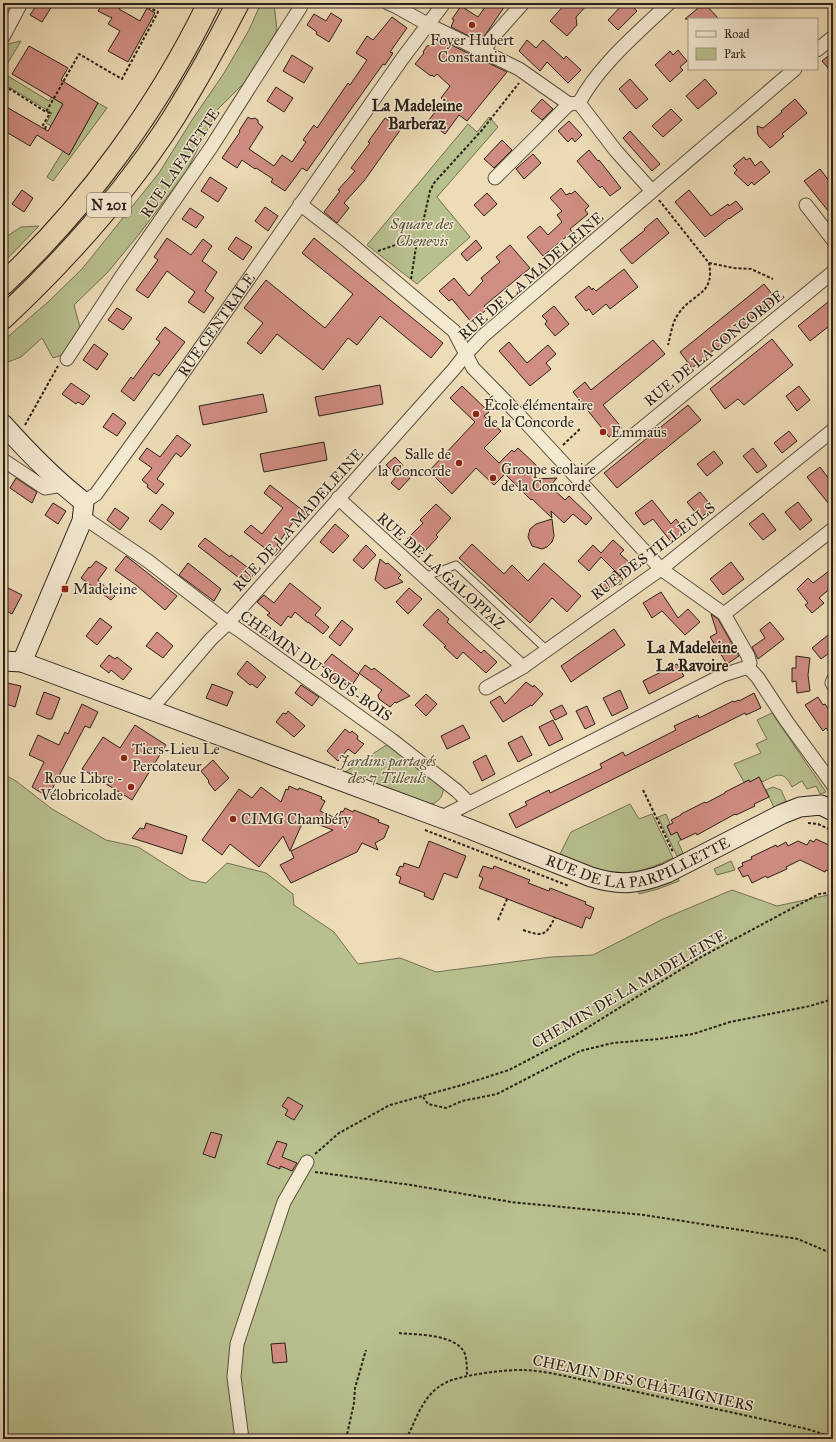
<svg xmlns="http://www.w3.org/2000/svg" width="836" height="1442" viewBox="0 0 836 1442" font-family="'IM FELL Great Primer',serif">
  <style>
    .green { fill: #b8c08e; stroke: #717054 }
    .building { fill: #d18d82; stroke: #2a2019 }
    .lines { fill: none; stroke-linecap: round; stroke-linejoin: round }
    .lane-casing { stroke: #5b4f40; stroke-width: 9 }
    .street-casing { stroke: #5b4f40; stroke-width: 15 }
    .secondary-casing { stroke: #2a2019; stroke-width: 21 }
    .highway-casing { stroke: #2a2019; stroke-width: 24 }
    .path { stroke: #2a2019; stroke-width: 2; stroke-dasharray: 3 2; stroke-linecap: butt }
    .lane { stroke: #f3e8d0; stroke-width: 7 }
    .street { stroke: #f3e8d0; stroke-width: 13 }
    .secondary { stroke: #f3e8d0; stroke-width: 19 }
    .highway { stroke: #eddcb6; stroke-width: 22 }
    .poi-dot { fill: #8f2418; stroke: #f3e8d0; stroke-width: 1.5 }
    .labels { text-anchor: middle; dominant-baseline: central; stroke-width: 3; stroke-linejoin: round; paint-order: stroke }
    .shield { fill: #f3e8d0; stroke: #665c50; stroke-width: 1 }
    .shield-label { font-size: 14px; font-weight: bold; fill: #2a2019 }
    .poi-label { font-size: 15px; fill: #2a2019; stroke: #f3e8d0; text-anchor: start }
    .street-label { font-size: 15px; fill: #2a2019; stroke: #f3e8d0 }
    .park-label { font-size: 15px; font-style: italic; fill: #55503c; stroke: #f3e8d0 }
    .neighbourhood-label { font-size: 16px; font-weight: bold; fill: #2a2019; stroke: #f3e8d0 }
  </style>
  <rect width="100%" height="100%" fill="#eddcb6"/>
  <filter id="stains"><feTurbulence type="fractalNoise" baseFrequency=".005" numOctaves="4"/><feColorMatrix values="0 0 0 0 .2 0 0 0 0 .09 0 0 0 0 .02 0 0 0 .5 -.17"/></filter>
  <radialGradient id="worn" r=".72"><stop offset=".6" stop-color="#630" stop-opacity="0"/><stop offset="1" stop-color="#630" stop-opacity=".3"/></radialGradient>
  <!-- green -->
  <g class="green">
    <polygon points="261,3 274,3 277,30 248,79 218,109 186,172 140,233 108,272 74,305 80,327 62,355 53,358 42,338 21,357 3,364 3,341 48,302 82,269 159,173 192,120 224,73 249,30"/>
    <polygon points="21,41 3,71 3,52 8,44"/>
    <polygon points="3,73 49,101 61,81 72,87 51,126 46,123 52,113 9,87 3,95"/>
    <polygon points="98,103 107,108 53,181 47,177 63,151 69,155"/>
    <polygon points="489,117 498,127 437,197 470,237 417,284 367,245 468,124 477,132"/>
    <polygon points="39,226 5,261 3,263 3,239 21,227"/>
    <path d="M 772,713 L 826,792 L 820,794 L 816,786 L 807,789 L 802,781 L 792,787 C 783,769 777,775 762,782 L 759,777 L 750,782 L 749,780 L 744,782 L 734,764 L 761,753 L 756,744 L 767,739 L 757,720 Z"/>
    <path d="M 388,744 L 443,787 C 444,798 437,803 427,806 L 342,774 Z"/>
    <polygon points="3,774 16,781 52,809 106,840 138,847 190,880 206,883 227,863 266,873 293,894 294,905 334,932 358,964 400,958 436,972 551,957 593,955 663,919 732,890 777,906 833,894 833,1439 3,1439"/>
    <polygon points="773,787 781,790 786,801 774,808 766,790"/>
    <path d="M 630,804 L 639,819 L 652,814 L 673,858 C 652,868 631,876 607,872 C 595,871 572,859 560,854 L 571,832 Z"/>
    <polygon points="666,814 670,824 667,826 671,835 677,832 681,840 678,842 683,853 677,856 658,817"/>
    <polygon points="731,861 735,870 717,875 714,869"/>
    <polygon points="678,878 679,881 658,889 639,894 638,890 658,886"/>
  </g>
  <!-- building -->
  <g class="building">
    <polygon points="38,3 54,3 42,22 30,15"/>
    <polygon points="103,3 124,3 119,9 140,21 147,8 155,13 128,62 108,51 120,31 108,24 112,18 98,11"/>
    <polygon points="488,3 507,3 483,38 479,41 451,27 454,20 452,19 461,6 478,17"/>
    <polygon points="566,3 589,3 576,17 577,25 567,36 550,21"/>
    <polygon points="624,3 629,3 637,11 618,30 608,20"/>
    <polygon points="704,3 719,19 685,19"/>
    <polygon points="331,13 342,20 329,42 316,34 317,32 307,25 314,14 326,21"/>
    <polygon points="392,17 407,28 390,52 393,53 385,65 383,64 307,171 302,168 285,191 271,182 273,179 256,168 255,169 242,160 237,168 222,158 240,132 239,131 248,117 251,119 255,118 258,120 258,123 263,127 249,149 274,166 282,155 292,162 306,142 303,140 314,125 317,128 348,83 350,85 367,60 356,53 367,36 373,40"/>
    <polygon points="527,40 536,48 543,40 564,59 566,56 581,70 568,83 547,62 540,71 519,51"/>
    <polygon points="443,41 507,72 467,121 459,115 445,134 428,121 444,101 441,98 450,86 437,74 434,77 432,75 431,76 415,64 424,53 423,52 427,46"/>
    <polygon points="29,46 68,68 61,80 98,103 69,155 37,135 30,146 3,130 3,105 48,131 63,104 12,74"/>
    <polygon points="678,50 687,61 680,67 683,70 670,82 655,65 670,51 673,55"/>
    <polygon points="833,52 833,74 822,61"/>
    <polygon points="292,55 313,68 304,83 283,71"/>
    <polygon points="630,79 648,99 636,109 619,89"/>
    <polygon points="705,79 717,93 698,109 686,96"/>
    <polygon points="276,87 293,98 284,112 267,101"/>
    <polygon points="542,99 553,109 542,120 531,111"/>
    <polygon points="795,99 807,113 782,134 784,136 770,148 758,135 757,126 763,128 782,112 781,111"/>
    <polygon points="671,109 682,120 663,137 652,126"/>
    <polygon points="385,118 401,129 364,181 344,203 349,208 337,223 324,212 340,191 338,190 355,171 351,168 370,143 368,142"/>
    <polygon points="569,121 582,135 575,142 572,138 568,142 558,131"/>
    <polygon points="630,131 660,164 652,171 623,138"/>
    <polygon points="502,140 512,150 494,168 484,159"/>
    <polygon points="589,150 598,161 599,160 621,188 610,196 602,186 600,188 577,161"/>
    <polygon points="533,154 541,163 524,179 516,169"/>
    <polygon points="744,157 746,160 750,158 755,166 761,161 770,172 754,185 752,182 748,186 734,173 737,170 733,166"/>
    <polygon points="820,169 833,186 833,217 804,181"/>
    <polygon points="210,177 227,188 218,202 201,191"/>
    <polygon points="561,188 566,195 570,193 571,194 575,191 589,206 585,210 588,214 570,229 572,232 543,256 527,237 540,226 548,235 562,222 557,215 562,211 550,198"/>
    <polygon points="22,190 33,198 24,212 12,204"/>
    <polygon points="689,190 711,216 728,204 729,206 736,201 743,209 729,219 729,218 705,237 675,202"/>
    <polygon points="487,193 497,204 484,216 474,205"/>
    <polygon points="265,207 278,216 268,231 255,221"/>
    <polygon points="190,208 204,217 196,228 182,219"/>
    <polygon points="657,218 669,233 632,264 620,250 645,230 644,229"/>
    <polygon points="236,237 252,247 243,260 228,249"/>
    <polygon points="167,238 191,255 203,239 212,246 202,261 217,272 205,291 214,298 204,313 188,302 195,292 167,271 148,298 136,290 158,260 154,257"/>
    <polygon points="314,238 443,343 431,358 380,316 357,345 348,338 323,370 277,334 261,354 247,343 263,323 244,308 266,280 325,328 353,294 302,253"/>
    <polygon points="476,240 482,248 467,261 461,254"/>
    <polygon points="510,245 530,268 484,306 487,309 472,323 452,299 449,301 439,291 454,278 469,296 483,281 481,278 500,262 496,257"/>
    <polygon points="624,269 638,287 610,309 606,304 593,315 589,309 586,311 575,297 589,286 592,290 593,288 596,291"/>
    <polygon points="764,284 776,299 692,368 680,352"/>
    <polygon points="833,298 833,323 810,341 798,326"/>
    <polygon points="554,306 569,324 555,336 545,324 547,321 542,316"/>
    <polygon points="117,308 132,318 123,330 108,320"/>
    <polygon points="165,327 185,342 159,376 154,373 134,401 121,391 131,377 133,379 160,342 156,339"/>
    <polygon points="772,339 793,365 744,405 738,399 725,409 710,389"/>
    <polygon points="653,340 665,354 603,405 622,428 609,437 573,392 585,382 591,390"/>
    <polygon points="509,342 527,363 548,345 556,354 546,363 551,369 530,386 499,351"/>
    <polygon points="94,344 108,354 97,370 83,360"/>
    <polygon points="71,383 90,396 83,405 78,402 76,404 62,394"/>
    <polygon points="380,385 383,404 319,416 315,397"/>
    <polygon points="462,386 489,412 484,416 501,431 484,448 499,463 512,450 514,452 518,448 537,466 536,479 557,478 550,486 565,500 569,496 592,518 586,525 573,514 564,523 551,511 552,518 532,499 531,500 505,474 494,485 476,468 452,494 429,471 475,422 450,398"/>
    <polygon points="799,386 810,400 797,411 786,396"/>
    <polygon points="263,394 267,412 203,425 199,406"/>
    <polygon points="688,405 701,420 617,488 604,473"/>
    <polygon points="113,413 126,423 117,436 103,427"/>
    <polygon points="789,431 797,441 782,453 774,443"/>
    <polygon points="177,435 191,445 181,457 176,453 157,479 164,484 156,494 147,487 148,485 142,480 152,468 139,459 147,448 160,457"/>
    <polygon points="324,442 327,460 264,472 260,454"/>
    <polygon points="753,448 767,466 757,473 743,456"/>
    <polygon points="714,451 723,463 707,476 697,464"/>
    <polygon points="395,457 403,465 395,474 386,465"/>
    <polygon points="820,467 833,484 833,509 807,477"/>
    <polygon points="402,470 410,478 399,490 391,483"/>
    <polygon points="16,478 37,492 32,503 10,488"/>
    <polygon points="270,485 306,513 300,521 296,518 277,545 281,549 275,556 244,532 251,525 262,534 283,508 264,493"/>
    <polygon points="700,492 713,508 700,518 687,502"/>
    <polygon points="652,500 671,524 676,519 686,532 672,543 653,519 644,525 635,513"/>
    <polygon points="798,502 812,520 800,530 785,512"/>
    <polygon points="53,503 66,511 58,524 45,515"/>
    <polygon points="162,504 174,513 161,530 149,521"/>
    <polygon points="436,504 451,518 436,535 438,537 422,554 407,539 423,523 420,520"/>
    <polygon points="115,508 129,518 120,530 107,520"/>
    <polygon points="763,513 776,530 763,540 749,524"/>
    <polygon points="552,519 554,536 552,542 547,547 542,549 532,546 528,537 530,529 536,524"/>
    <polygon points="335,524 349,536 333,553 320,542"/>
    <polygon points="205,538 230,557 231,555 255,573 247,584 198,546"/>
    <polygon points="613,540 624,550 620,554 631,564 620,576 601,557 589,571 578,561 593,545 601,553"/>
    <polygon points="472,544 504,574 512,565 528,581 544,563 581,596 567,612 552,598 530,623 459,558"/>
    <polygon points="366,545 376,555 363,569 353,560"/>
    <polygon points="126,556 177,596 165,610 136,585 115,570"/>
    <polygon points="380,559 386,564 388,563 401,575 398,578 403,582 385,589 375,580"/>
    <polygon points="96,561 107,568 98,580 115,596 111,600 81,578 89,567 90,568"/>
    <polygon points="731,562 744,579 723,595 710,579"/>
    <polygon points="188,563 221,589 214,601 179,575"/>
    <polygon points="833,568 833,586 819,598 824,603 812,613 805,605 808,603 797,589 808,578 813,583"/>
    <polygon points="614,571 623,579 621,584 594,592"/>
    <polygon points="290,583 321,608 315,615 329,627 323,634 308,622 308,623 295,612 291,618 288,616 281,626 267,615 270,613 257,602 264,595 274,603"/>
    <polygon points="8,588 22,595 12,614 3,609 3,598"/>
    <polygon points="409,588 422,599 408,614 396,602"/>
    <polygon points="661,592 678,618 688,609 700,622 685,635 662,611 652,618 643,603"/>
    <polygon points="438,609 449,619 447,622 481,653 484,650 497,662 486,673 463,652 457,659 444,647 446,646 423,625"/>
    <polygon points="711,614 718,619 739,656 727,664 710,637 717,633"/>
    <polygon points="100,618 112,627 97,645 86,636"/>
    <polygon points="342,620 353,629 340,646 329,637"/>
    <polygon points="770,622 784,639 758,659 752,647 765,638 760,630"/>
    <polygon points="614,629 625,645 571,682 561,666"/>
    <polygon points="833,631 833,650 821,659 812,648"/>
    <polygon points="157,632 173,646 163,658 146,646"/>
    <polygon points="332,654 359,675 350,688 342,682 341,684 330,676 331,674 322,666"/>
    <polygon points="109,655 115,659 117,657 132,669 123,680 111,670 109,673 100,666"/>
    <polygon points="796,656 810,658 808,675 810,691 797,693 796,681 792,682 792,668 796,668"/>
    <polygon points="247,661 266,677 257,688 252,684 250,685 237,674"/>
    <polygon points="677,664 684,676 649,694 643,681"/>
    <polygon points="365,665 372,670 374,668 410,696 396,703 395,702 390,707 379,699 378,695 382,690 359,673"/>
    <polygon points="3,682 21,686 15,707 3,703"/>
    <polygon points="526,682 533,687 534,685 543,694 532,706 531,705 503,722 490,702 500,696 505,704"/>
    <polygon points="212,684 233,692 227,706 206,698"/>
    <polygon points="301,685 319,697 312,706 295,693"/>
    <polygon points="620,690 628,708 612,716 603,698"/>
    <polygon points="44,692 60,698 52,719 48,719 36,714"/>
    <polygon points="754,693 761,708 746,715 745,713 516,828 509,814 527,805 525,802 549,790 550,793 602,768 600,764 623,752 625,756 676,730 674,726 698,715 699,718 733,701 734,702 739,700 739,701"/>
    <polygon points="426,694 437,704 426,716 415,705"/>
    <polygon points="818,697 823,705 825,704 831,713 829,714 833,720 833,738 826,728 823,731 805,705"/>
    <polygon points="82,704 98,712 90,728 85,726 48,797 32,787 44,762 29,755 38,735 59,745 65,732 68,734"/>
    <polygon points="562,705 567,714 555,720 550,711"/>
    <polygon points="587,706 595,724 585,729 576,711"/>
    <polygon points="288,711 305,726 294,737 276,722 283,713 286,714"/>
    <polygon points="553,720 563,739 549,746 539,727"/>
    <polygon points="135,725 166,745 132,800 82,769 103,737 120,748"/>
    <polygon points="463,725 470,738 447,749 441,736"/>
    <polygon points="345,729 350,733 352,731 358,736 357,739 364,744 355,754 348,749 338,761 327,751"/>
    <polygon points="522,736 532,755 518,762 508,743"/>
    <polygon points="486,755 495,774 482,781 473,762"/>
    <polygon points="213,760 229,778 215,791 208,782 209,781 201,771"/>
    <polygon points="759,777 769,797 754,804 755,806 736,815 735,814 697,835 696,833 681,840 677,832 671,835 667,826 673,823 671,820 681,815 681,814 705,802 706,803 725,793 725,792 749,780 750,782"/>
    <polygon points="289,786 298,790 299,788 322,797 321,799 325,801 320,811 338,819 341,811 343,812 345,808 353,812 354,810 379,820 378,822 389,826 384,838 375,843 378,850 362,843 357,852 291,883 280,865 294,858 291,851 333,830 304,819 290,851 283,836 259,867 230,844 222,855 202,840 239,789 252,798 261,787 281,802 286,789 288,790"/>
    <polygon points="146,823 187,836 182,854 132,838 140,828 144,829"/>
    <polygon points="816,839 833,847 833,873 826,870 825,872 800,860 786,867 787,869 767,878 766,876 752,883 748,875 743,877 738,868 743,866 742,863 752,859 751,857 776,845 777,847 786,842 788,846 798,841 807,845 810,840 814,842"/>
    <polygon points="429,841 466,856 457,878 444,873 433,900 424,896 425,893 399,883 401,877 396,875 400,866 403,867 404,863 419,868"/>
    <polygon points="483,866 493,869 494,866 530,880 528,883 549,891 550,888 586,902 585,904 594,908 590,919 586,917 582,928 479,888 483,878 479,876"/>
    <polygon points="288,1097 303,1106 294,1120 285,1115 288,1110 282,1106"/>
    <polygon points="211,1132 222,1135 215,1158 203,1154"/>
    <polygon points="277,1141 287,1144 282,1157 297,1163 292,1171 280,1166 280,1169 267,1164"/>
    <polygon points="285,1343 287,1362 273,1363 271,1344"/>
  </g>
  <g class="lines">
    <defs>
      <polyline id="lane" points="424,577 456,565 547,650"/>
      <g id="street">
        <polyline points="388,3 395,6 429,25 519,69 569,104 579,103 616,151 652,191"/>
        <polyline points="3,37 21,3"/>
        <polyline points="817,50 833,37"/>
        <polyline points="484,51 492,38 523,3"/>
        <path d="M 579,103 C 599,65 638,33 669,3"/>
        <polyline points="495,178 569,104"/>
        <polyline points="300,204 345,239 454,331 473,368 518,414 661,569 724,614 748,656 750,663 748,667 758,678 787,722 833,785"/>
        <polyline points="806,205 833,240"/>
        <polyline points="67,359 119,280 212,146 300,8 302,3"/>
        <polyline points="3,460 45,488 62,485"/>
        <polyline points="579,480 833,272"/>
        <polyline points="338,498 523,667"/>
        <path id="s1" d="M 84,502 L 96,494 L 169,393 L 402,59 L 444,3"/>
        <polyline points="83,517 148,561 228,623 239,630 392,740 457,791 469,803"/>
        <polyline points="724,614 833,529"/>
        <polyline points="833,680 832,683 833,685"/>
        <polyline points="486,688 523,667 661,569 833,430"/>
        <polyline points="151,709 211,639 228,623 454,369 465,355 483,336 795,69"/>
        <polyline points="440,818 723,675 748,667"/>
        <polyline points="242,1439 234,1377 237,1344 284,1202 307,1162"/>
      </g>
      <g id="secondary">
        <path d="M 3,424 C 28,452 54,479 84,502 L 82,521 L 22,662"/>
        <path id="s2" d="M 3,661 L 22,662 L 457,824 L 591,877 C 620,886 639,884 667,873 L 782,814 L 800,807 L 821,805 L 833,811"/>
      </g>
      <g id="highway">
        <path d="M 3,284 C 87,206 159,106 209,3"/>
        <path d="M 3,318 C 67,258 127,191 174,117 C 197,80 218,42 238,3"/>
      </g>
    </defs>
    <!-- lane casing -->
    <use href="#lane" class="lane-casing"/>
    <!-- street casing -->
    <use href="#street" class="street-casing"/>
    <!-- secondary casing -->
    <use href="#secondary" class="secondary-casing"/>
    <!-- highway casing -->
    <use href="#highway" class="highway-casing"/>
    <!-- path -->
    <g class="path">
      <polyline points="3,98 10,89 46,112"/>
      <polyline points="45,129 46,126 43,125 50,113 46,112 79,54 122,79 158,12 148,7 146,3"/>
      <path d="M 659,200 L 709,263 C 715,295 694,292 679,313 C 672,322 671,334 668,345"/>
      <polyline points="422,227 430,191 434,183 482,130 519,83"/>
      <polyline points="378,251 407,241"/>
      <polyline points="709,263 734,268 751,269 773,279"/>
      <polyline points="411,279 416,247"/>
      <polyline points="25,425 58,366"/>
      <polyline points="563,445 581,428"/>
      <polyline points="643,790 673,852"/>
      <polyline points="808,823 818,824 833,831"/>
      <polyline points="425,830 569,886"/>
      <polyline points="498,920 507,899"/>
      <path d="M 523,930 C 543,937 546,936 555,917"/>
      <polyline points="423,1097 428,1104 446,1108 462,1101 497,1094 580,1051 613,1043 658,1039 693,1034 730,1022 810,1006 833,999"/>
      <polyline points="315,1154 339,1133 390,1105 462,1085 509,1070 574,1036 701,957 819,894 833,892"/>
      <polyline points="315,1172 411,1185 511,1202 644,1215 798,1239 833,1254"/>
      <path d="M 399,1333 C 418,1335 457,1334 465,1354 C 467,1361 467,1369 467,1376"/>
      <polyline points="346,1439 354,1403 355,1388 366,1350"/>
      <path d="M 406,1439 C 417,1419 422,1395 445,1383 C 459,1375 509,1369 525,1370 C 555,1372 585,1381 615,1387 C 668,1399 722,1410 775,1422 L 807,1429 L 833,1437"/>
    </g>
    <!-- lane -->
    <use href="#lane" class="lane"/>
    <!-- street -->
    <use href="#street" class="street"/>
    <!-- secondary -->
    <use href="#secondary" class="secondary"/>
    <!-- highway -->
    <use href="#highway" class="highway"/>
  </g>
  <!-- markers -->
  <g class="poi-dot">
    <circle cx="472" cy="25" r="4"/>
    <circle cx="476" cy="414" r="4"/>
    <circle cx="603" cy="432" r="4"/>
    <circle cx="459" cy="463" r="4"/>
    <circle cx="493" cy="478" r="4"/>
    <rect x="61" y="585" width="8" height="8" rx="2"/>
    <circle cx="124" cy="758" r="4"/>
    <circle cx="131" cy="787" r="4"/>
    <circle cx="233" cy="819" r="4"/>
  </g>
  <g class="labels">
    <!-- shield labels -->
    <rect class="shield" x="87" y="193" width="44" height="24" rx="3"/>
    <g class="shield-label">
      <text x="109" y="205">N 201</text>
    </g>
    <!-- poi labels -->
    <g class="poi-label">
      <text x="472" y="40" text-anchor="middle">Foyer Hubert<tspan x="472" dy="17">Constantin</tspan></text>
      <text x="484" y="405">École élémentaire<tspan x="484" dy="17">de la Concorde</tspan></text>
      <text x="611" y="432">Emmaüs</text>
      <text x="451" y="454" text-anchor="end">Salle de<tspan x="451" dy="17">la Concorde</tspan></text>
      <text x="501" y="469">Groupe scolaire<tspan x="501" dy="17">de la Concorde</tspan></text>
      <text x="73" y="589">Madeleine</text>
      <text x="132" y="749">Tiers-Lieu Le<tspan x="132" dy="17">Percolateur</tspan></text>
      <text x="123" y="778" text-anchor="end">Roue Libre -<tspan x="123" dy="17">Vélobricolade</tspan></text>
      <text x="241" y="819">CIMG Chambéry</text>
    </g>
    <!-- street labels -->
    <g class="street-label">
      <text transform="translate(180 163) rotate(-56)">RUE LAFAYETTE</text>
      <text transform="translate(531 276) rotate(-41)">RUE DE LA MADELEINE</text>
      <text stroke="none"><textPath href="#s1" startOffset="222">RUE CENTRALE</textPath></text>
      <text transform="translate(714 348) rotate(-39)">RUE DE LA CONCORDE</text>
      <text transform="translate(298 520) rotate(-48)">RUE DE LA MADELEINE</text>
      <text transform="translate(653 551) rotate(-37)">RUE DES TILLEULS</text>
      <text transform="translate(441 571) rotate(42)">RUE DE LA GALOPPAZ</text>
      <text transform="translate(316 666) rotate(35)">CHEMIN DU SOUS-BOIS</text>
      <text stroke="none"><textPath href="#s2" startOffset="677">RUE DE LA PARPILLETTE</textPath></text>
      <text transform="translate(629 989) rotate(-30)">CHEMIN DE LA MADELEINE</text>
      <text transform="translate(643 1383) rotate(12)">CHEMIN DES CHÂTAIGNIERS</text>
    </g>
    <!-- park labels -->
    <g class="park-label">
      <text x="422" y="224">Square des<tspan x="422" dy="17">Chenevis</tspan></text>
      <text x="387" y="761">Jardins partagés<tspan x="387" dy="17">des 7 Tilleuls</tspan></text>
    </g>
    <!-- neighbourhood labels -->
    <g class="neighbourhood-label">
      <text x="417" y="105">La Madeleine<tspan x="417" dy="18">Barberaz</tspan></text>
      <text x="692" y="647">La Madeleine<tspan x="692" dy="18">La Ravoire</tspan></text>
    </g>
  </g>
  <!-- margin -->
  <rect width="836" height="1442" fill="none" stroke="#eddcb6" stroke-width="16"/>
  <rect x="4" y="4" width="828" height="1434" fill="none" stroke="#2a2019" stroke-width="2"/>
  <rect x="8" y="8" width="820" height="1426" fill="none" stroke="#2a2019"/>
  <!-- legend -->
  <rect x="688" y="18" width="130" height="52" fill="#f3e8d0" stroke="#a39887"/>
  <rect x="696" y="31" width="20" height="6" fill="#f3e8d0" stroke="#a39887"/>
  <text x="724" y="38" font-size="12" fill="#2a2019">Road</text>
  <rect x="696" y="48" width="20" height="12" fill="#b8c08e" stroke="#a39887"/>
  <text x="724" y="58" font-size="12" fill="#2a2019">Park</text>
  <rect width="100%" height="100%" filter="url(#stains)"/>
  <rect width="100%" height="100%" fill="url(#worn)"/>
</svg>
